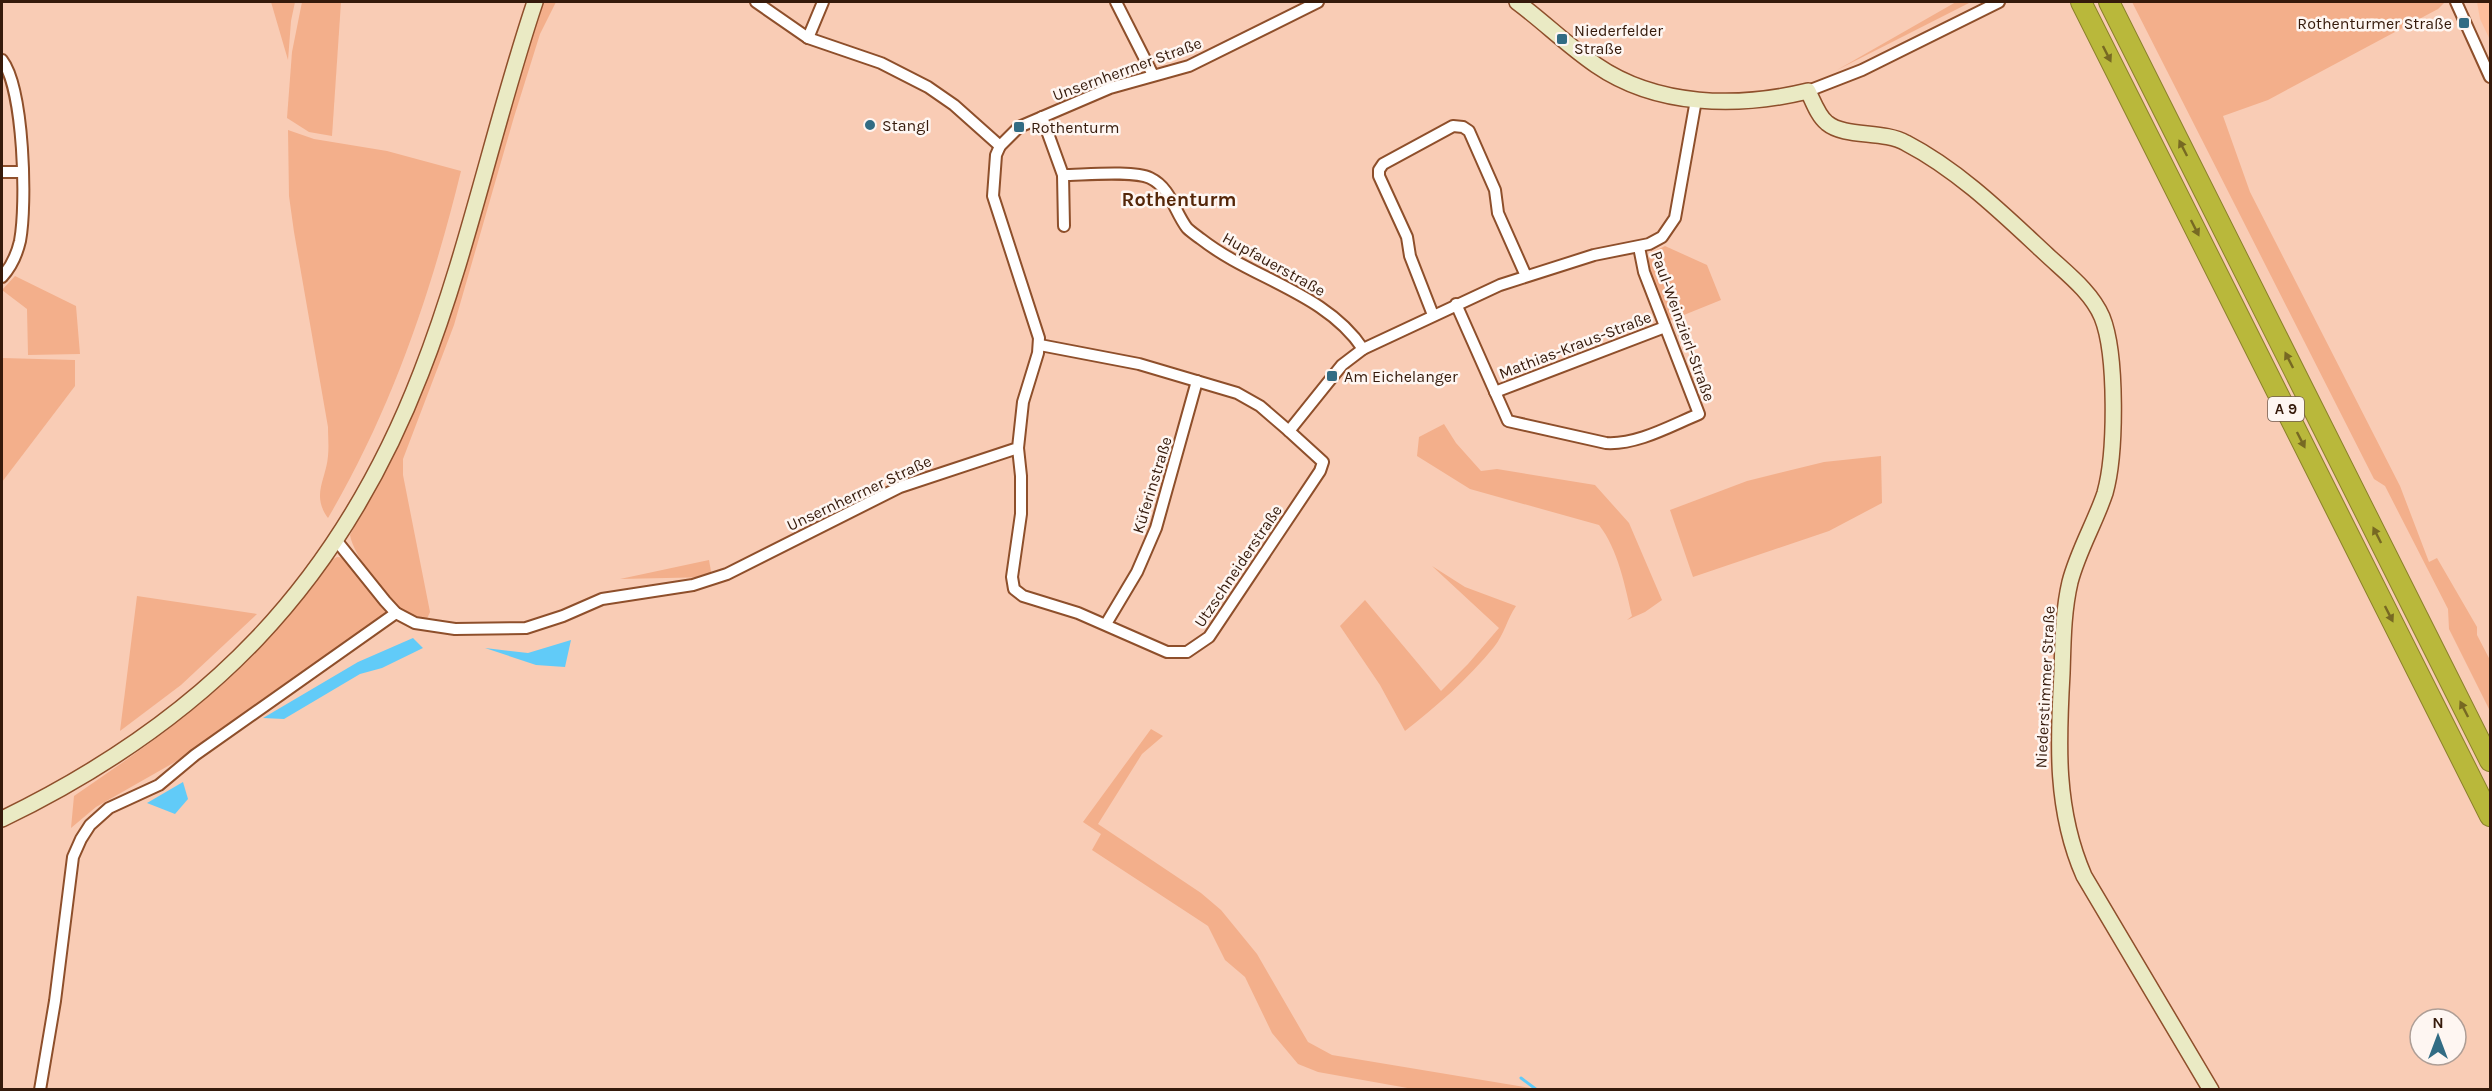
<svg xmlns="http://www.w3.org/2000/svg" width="2492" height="1091" viewBox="0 0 2492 1091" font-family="Karla,sans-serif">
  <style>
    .built { fill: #febe9c }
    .green { fill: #f3af8b }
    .water { fill: #61cbf8 }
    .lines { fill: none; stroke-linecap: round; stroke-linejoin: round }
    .stream { stroke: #61cbf8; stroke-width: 3 }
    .street-casing { stroke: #8e4f2b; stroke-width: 14 }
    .secondary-casing { stroke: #8e4f2b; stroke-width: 18 }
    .highway-casing { stroke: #8b812a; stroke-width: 22 }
    .street { stroke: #fff; stroke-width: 10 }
    .secondary { stroke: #eaeac4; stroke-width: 15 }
    .highway { stroke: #b9b83b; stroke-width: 20 }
    .oneway { fill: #776923 }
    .poi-dot { fill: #326c84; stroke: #fef6f2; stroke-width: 2 }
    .labels { text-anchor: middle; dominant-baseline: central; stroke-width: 5; stroke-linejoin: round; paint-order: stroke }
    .shield { fill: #fef6f2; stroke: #715c50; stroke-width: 1.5 }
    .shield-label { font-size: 15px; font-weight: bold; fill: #351a0b }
    .poi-label { font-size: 16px; fill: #351a0b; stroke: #fef6f2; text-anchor: start }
    .street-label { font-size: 16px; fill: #351a0b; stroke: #fef6f2 }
    .quarter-label { font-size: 20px; font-weight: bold; fill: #542608; stroke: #fef6f2 }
  </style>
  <rect width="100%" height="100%" fill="#f9ccb5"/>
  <!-- built -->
  <polygon class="built" points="2477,2 2490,2 2490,40 2480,19"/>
  <!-- green -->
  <g class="green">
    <polygon points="271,2 295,2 291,21 288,60"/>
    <polygon points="302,2 341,2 332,136 309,132 287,118 292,52"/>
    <path d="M 540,2 L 556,2 L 540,34 L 514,117 L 454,325 L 403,459 L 403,475 L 430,612 L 426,621 C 419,619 411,616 404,612 C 387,600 353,555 350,535 L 396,450 L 416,404 Z"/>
    <polygon points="1956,2 1971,2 1837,70"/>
    <polygon points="2132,2 2445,2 2438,9 2268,100 2223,116 2250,192 2400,486 2429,562 2437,558 2477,627 2477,635 2490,660 2490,711 2449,629 2448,609 2385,486 2374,479"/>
    <path d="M 288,130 L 314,139 L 387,151 L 461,171 C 431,293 392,409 328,518 C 311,495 326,480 328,456 C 329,446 328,437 328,427 L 294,232 L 289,196 Z"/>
    <polygon points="1665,246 1707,265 1721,300 1669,321 1649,270 1649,254"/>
    <polygon points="15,276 76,306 80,354 28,355 27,309 2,290"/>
    <polygon points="2,358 75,360 75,386 2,482"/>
    <path d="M 1444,424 L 1456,443 L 1481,471 L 1497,469 L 1595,485 L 1629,523 L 1662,600 L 1645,612 L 1627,620 L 1632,616 C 1625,586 1618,549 1599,525 L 1470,489 L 1417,456 L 1419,437 Z"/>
    <polygon points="1881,456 1882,503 1829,531 1693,577 1670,510 1747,481 1824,462"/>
    <path d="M 337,557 L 346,558 L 385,611 L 385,618 L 182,758 L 96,807 L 71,828 L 74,796 C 131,757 188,718 238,670 C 272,637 301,598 330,561 Z"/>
    <polygon points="709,560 712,577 620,579"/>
    <path d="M 1432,566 L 1465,587 L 1516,606 C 1507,619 1504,635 1494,647 C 1468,679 1437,706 1405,731 L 1380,685 L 1340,626 L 1365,600 L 1441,691 L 1468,664 L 1499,628 Z"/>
    <polygon points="137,596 257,614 181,685 120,731"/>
    <polygon points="1151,729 1163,736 1142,754 1098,824 1201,893 1221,910 1257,954 1308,1042 1332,1055 1536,1089 1413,1089 1318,1072 1298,1064 1272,1033 1245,977 1225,960 1208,926 1092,850 1101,834 1083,822"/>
  </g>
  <!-- water -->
  <g class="water">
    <polygon points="413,638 423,648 382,668 360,674 284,719 263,718 358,662"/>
    <polygon points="571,640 565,667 536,665 485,648 528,653"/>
    <polygon points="183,782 188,799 175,814 147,803"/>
  </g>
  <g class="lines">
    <!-- stream -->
    <polyline class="stream" points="1521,1078 1537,1090"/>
    <defs>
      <g id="street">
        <polyline points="756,2 808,38 881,63 928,87 954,105 1000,146"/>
        <polyline points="1116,2 1153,75"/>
        <polyline points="2456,2 2490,77"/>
        <polyline points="808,38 823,2"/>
        <path d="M 2,60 C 24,89 27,204 20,241 C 17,254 11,267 2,277"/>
        <polyline points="1808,91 1862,70 1999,2"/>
        <path d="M 1042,117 L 1063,175 C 1082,175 1134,170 1150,178 C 1171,188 1174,211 1187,228 C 1191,232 1197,236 1201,239 C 1252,279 1326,293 1363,349"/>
        <polyline points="2,172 21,172"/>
        <polyline points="1063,175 1064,226"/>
        <path d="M 1456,304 L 1508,421 L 1606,443 C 1637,445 1670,426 1699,414 L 1644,272 L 1639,247"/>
        <polyline points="1433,315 1410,256 1407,237 1379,176 1379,170 1383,164 1453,126 1463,127 1469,131 1495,190 1498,213 1526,276"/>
        <polyline points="1040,345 1139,364 1237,393 1260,406 1289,431 1342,365 1363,349 1500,285 1594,255 1649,244 1662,237 1675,218 1696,100"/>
        <polyline points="1495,392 1665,327"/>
        <polyline points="1018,448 1021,476 1021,514 1012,577 1014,589 1023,596 1078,613 1167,652 1187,652 1209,637 1320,471 1323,462 1289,431"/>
        <polyline points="336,540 385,601 396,613 415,623 455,629 526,628 563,616 602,599 693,585 727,574 900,487 1018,448 1023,402 1038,353 1039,338 993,196 996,155 1000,146 1019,127 1110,88 1189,66 1318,2"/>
        <polyline points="1106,624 1137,572 1156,528 1197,381"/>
        <polyline points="40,1090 55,1001 73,857 81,839 90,825 109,808 159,785 195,755 396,613"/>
      </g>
      <g id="secondary">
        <path d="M 1517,2 C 1544,22 1568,46 1596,65 C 1657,107 1738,108 1808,91 C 1813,101 1818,116 1827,123 C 1845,138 1883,130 1906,143 C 1958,170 2002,213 2045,253 C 2065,272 2091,291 2102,317 C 2117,354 2116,454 2105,493 C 2095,523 2078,551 2070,582 C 2063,612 2063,643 2062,673 C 2058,743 2055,810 2084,876 L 2211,1090"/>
        <path d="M 2,819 C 205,721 339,585 421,373 C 468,253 494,124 535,2"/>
      </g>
      <g id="highway">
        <polyline points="2081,2 2490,816"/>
        <polyline points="2109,2 2490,761"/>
      </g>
    </defs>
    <!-- street casing -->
    <use href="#street" class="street-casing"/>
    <!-- secondary casing -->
    <use href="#secondary" class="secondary-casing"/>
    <!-- highway casing -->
    <use href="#highway" class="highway-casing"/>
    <!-- street -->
    <use href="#street" class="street"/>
    <!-- secondary -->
    <use href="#secondary" class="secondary"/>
    <!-- highway -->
    <use href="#highway" class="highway"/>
  </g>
  <!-- one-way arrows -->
  <defs><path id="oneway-solid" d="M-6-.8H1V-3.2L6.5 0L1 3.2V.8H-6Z" transform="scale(1.5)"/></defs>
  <g class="oneway">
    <use href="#oneway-solid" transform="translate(2107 54) rotate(63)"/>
    <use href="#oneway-solid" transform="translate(2183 148) rotate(-117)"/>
    <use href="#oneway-solid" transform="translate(2195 228) rotate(63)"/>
    <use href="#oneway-solid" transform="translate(2289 360) rotate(-117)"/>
    <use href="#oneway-solid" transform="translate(2301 440) rotate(63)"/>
    <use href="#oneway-solid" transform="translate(2377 535) rotate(-117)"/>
    <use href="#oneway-solid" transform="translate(2389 614) rotate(63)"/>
    <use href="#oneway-solid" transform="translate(2464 709) rotate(-117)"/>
  </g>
  <!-- markers -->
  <g class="poi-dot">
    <rect x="2458" y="17" width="12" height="12" rx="3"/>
    <rect x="1556" y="33" width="12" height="12" rx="3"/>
    <circle cx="870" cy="125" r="6"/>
    <rect x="1013" y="121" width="12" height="12" rx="3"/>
    <rect x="1326" y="370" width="12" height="12" rx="3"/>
  </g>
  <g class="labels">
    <!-- shield labels -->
    <rect class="shield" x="2268" y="397" width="36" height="24" rx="4.5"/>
    <g class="shield-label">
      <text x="2286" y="409">A 9</text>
    </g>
    <!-- poi labels -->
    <g class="poi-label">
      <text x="2452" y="23" text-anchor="end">Rothenturmer Straße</text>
      <text x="1574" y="30">Niederfelder<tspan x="1574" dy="18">Straße</tspan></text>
      <text x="882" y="125">Stangl</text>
      <text x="1031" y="127">Rothenturm</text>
      <text x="1344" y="376">Am Eichelanger</text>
    </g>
    <!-- street labels -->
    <g class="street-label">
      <text transform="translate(1127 69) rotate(-20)">Unsernherrner Straße</text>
      <text transform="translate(1274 264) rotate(29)">Hupfauerstraße</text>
      <text transform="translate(1683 326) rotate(70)">Paul-Weinzierl-Straße</text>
      <text transform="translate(1575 345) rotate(-21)">Mathias-Kraus-Straße</text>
      <text transform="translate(1152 485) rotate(-73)">Küferinstraße</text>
      <text transform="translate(859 493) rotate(-25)">Unsernherrner Straße</text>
      <text transform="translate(1238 566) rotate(-56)">Utzschneiderstraße</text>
      <text transform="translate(2045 687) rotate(-87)">Niederstimmer Straße</text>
    </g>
    <!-- quarter labels -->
    <g class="quarter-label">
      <text x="1179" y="199">Rothenturm</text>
    </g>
  </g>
  <!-- border -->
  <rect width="2492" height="1091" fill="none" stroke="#351a0b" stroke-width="6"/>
  <!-- north arrow -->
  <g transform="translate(2438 1037)"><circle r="28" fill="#fef6f2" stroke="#ae9e96" stroke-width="1.5"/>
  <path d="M0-4.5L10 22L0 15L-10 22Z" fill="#326c84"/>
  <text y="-9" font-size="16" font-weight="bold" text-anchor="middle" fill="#351a0b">N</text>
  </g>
</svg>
